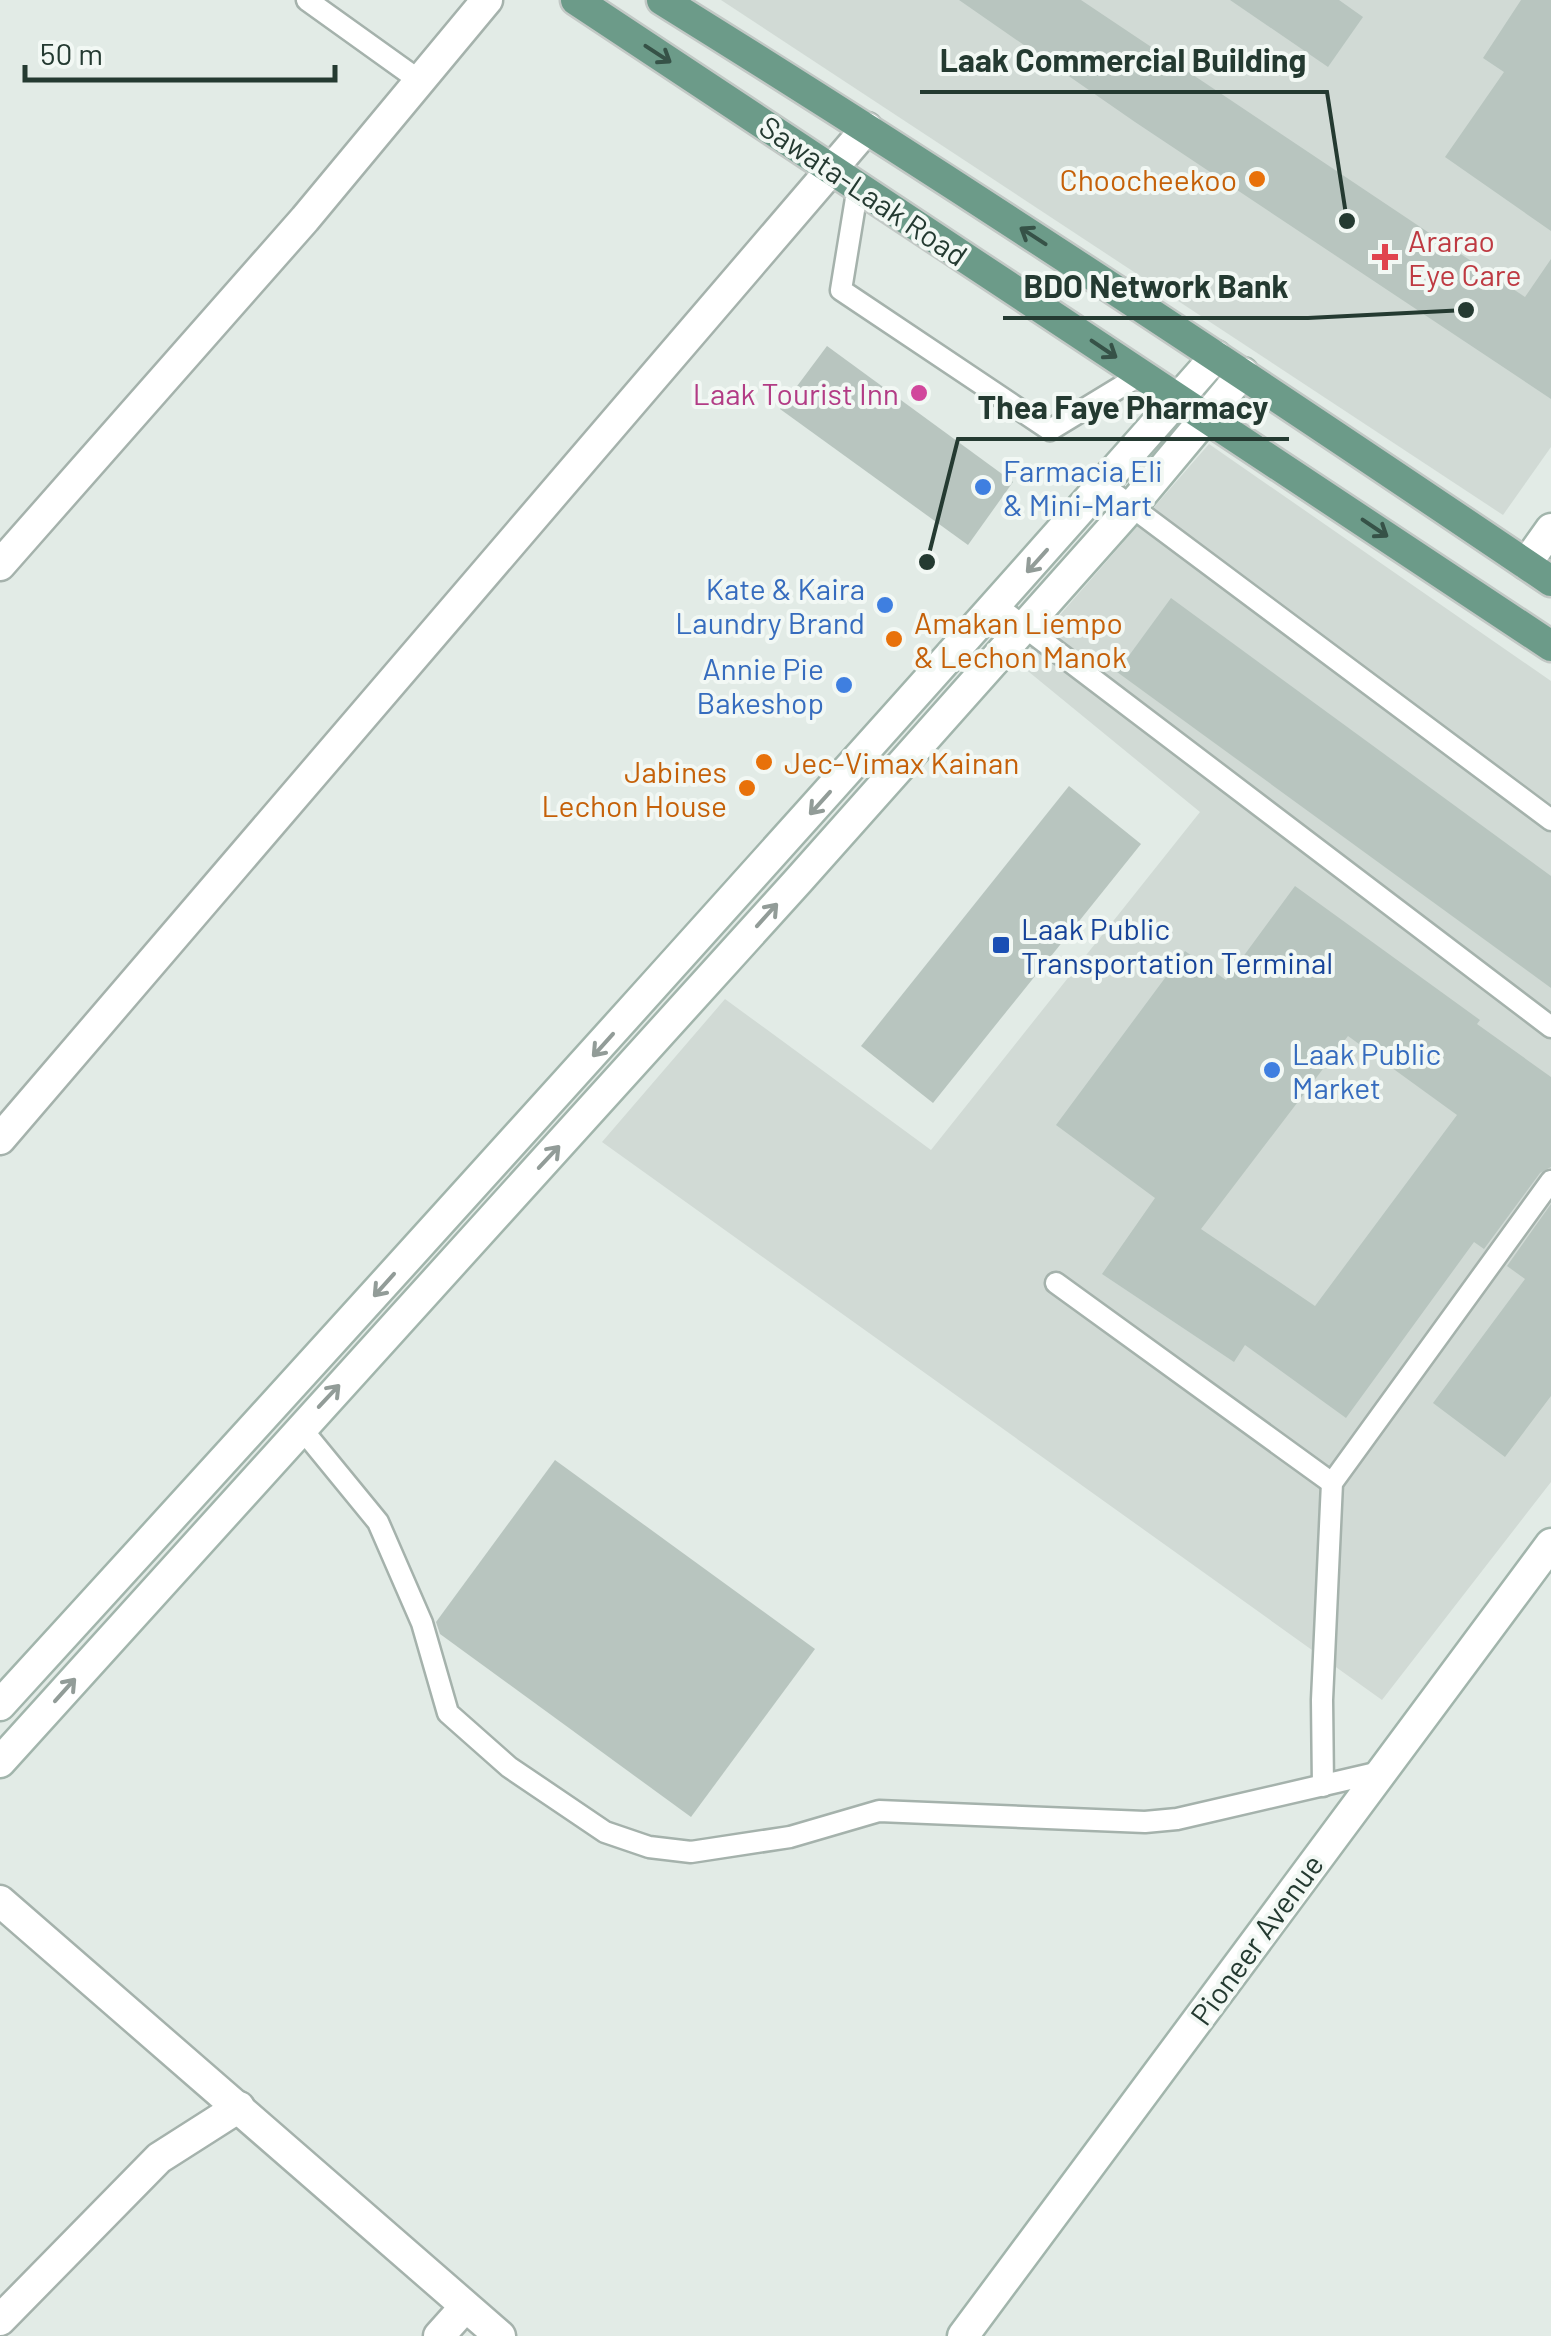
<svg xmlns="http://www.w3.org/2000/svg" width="1551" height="2336" viewBox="0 0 1551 2336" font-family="Barlow,sans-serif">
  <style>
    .built { fill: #d1dad5 }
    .building { fill: #b8c5bf; fill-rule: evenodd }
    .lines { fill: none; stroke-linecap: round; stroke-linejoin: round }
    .lane-casing { stroke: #a5b2ac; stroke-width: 25 }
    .street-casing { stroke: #a5b2ac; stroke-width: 35 }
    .secondary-casing { stroke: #a2b5ac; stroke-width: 35 }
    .primary-casing { stroke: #c2c8c5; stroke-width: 35 }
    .lane { stroke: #fff; stroke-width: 20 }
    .street { stroke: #fff; stroke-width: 30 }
    .secondary { stroke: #fff; stroke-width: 30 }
    .primary { stroke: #6c9b89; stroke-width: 30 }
    .oneway { stroke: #365247 }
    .oneway2 { stroke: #929c98 }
    .food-dot { fill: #e8710a; stroke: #f2f8f4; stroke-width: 4 }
    .health-dot { fill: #e0444e; stroke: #f2f8f4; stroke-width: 4 }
    .hotel-dot { fill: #d1479c; stroke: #f2f8f4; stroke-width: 4 }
    .shop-dot { fill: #3f7fe0; stroke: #f2f8f4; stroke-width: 4 }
    .transit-dot { fill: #1a4fb4; stroke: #f2f8f4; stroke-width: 4 }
    .labels { text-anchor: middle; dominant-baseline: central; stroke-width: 8; stroke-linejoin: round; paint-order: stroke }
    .food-label { font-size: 30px; fill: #c56008; stroke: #f2f8f4; text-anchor: end }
    .street-label { font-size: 30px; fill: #243a31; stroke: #f2f8f4 }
    .health-label { font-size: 30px; fill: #be3a42; stroke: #f2f8f4; text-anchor: start }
    .hotel-label { font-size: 30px; fill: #b23c85; stroke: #f2f8f4; text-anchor: end }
    .shop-label { font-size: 30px; fill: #366cbe; stroke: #f2f8f4; text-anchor: start }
    .transit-label { font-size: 30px; fill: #164399; stroke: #f2f8f4; text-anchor: start }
    .leader { fill: none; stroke: #243a31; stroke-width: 4 }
    .callout-dot { fill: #243a31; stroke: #f2f8f4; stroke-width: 4 }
    .callout-label { font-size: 32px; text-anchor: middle; font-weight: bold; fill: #243a31; stroke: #f2f8f4; stroke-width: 8; stroke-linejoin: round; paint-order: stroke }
  </style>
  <rect width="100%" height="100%" fill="#e2ebe6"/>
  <!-- built -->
  <g class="built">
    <polygon points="721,0 1551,0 1551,447 1503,515"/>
    <polygon points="1209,444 1551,681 1551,1482 1382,1700 602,1142 725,999 931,1150 1200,812 1018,663"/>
  </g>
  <!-- building -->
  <g class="building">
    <polygon points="959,0 1081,0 1525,297 1551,259 1551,399 1135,122"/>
    <polygon points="1230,0 1339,0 1363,17 1328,67"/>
    <polygon points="1521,0 1551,0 1551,231 1445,157 1504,72 1483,58"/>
    <polygon points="827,346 1013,482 968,545 780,409"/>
    <polygon points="1171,598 1551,876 1551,988 1117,672"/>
    <polygon points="1069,786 1141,844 933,1103 861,1046"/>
    <path d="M 1295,886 L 1480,1020 L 1477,1024 L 1551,1077 L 1551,1167 L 1540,1173 L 1484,1249 L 1474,1242 L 1346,1418 L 1245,1345 L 1234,1362 L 1102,1274 L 1155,1198 L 1056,1125 L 1185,951 L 1226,980 ZM 1348,1036 L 1457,1115 L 1315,1306 L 1201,1229 Z"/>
    <polygon points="1551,1204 1551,1396 1505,1457 1433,1403 1525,1279 1507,1266"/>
    <polygon points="555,1460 815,1649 691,1817 440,1634 436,1622"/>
  </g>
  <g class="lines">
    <defs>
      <g id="lane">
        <polyline points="307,0 420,81"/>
        <polyline points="858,186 841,290 1050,430 1142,374"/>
        <polyline points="1104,486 1551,820"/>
        <polyline points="997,606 1551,1027"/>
        <polyline points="1056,1283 1332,1483"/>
        <polyline points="301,1428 378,1522 422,1623 448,1713 509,1767 605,1832 649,1847 691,1852 790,1837 879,1811 1145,1822 1177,1819 1380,1772"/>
        <polyline points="1323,1786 1322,1700 1332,1483 1551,1181"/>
      </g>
      <g id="street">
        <polyline points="0,565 305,219 487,0"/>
        <polyline points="0,1139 867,128"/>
        <polyline points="0,1901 500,2336"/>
        <polyline points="0,2320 159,2158 239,2107"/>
        <polyline points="439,2336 465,2307"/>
      </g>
      <g id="secondary">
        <polyline points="1526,564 1551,529"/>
        <path d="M 0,1705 C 409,1258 815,810 1216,356"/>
        <polyline points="0,1762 798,881 1131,507 1243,373"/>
        <polyline points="963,2336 1551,1544"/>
      </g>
      <g id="primary">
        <polyline points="576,0 1551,646"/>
        <path d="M 662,0 C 963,187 1258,383 1551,581"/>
      </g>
    </defs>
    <!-- lane casing -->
    <use href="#lane" class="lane-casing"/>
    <!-- street casing -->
    <use href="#street" class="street-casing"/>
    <!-- secondary casing -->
    <use href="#secondary" class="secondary-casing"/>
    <!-- primary casing -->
    <use href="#primary" class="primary-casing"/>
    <!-- lane -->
    <use href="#lane" class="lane"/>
    <!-- street -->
    <use href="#street" class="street"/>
    <!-- secondary -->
    <use href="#secondary" class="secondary"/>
    <!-- primary -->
    <use href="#primary" class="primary"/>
  </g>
  <!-- one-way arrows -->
  <defs><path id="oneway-shaft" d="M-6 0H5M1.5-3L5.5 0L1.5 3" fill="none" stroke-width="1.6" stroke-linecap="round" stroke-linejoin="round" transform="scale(2.5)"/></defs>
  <g class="oneway">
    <use href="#oneway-shaft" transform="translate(658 54) rotate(33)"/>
    <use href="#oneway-shaft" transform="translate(1033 236) rotate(-147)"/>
    <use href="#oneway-shaft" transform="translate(1104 349) rotate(34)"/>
    <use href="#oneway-shaft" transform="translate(1375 528) rotate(34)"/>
  </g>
  <g class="oneway2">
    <use href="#oneway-shaft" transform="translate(1037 561) rotate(132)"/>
    <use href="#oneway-shaft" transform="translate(820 803) rotate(132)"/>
    <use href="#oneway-shaft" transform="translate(767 915) rotate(-48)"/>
    <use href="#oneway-shaft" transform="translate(603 1045) rotate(132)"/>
    <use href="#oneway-shaft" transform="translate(549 1157) rotate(-47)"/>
    <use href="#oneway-shaft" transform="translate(384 1285) rotate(132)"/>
    <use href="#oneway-shaft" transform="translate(329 1396) rotate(-47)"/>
    <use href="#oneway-shaft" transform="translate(65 1690) rotate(-48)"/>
  </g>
  <!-- markers -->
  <g class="food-dot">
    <circle cx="1257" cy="179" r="10"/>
    <circle cx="894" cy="639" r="10"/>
    <circle cx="764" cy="762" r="10"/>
    <circle cx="747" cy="788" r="10"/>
  </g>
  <path class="health-dot" d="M1380 242h10v10h10v10h-10v10h-10v-10h-10v-10h10z"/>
  <circle class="hotel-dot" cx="919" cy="393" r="10"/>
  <g class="shop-dot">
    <circle cx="983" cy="487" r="10"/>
    <circle cx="885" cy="605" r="10"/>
    <circle cx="844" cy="685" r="10"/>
    <circle cx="1272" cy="1070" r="10"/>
  </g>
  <rect class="transit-dot" x="991" y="935" width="20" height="20" rx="5"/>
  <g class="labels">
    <!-- food labels -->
    <g class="food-label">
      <text x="1237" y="179">Choocheekoo</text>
      <text x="914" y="622" text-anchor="start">Amakan Liempo<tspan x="914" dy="34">&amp; Lechon Manok</tspan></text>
      <text x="784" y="762" text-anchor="start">Jec-Vimax Kainan</text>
      <text x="727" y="771">Jabines<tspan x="727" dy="34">Lechon House</tspan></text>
    </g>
    <!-- street labels -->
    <g class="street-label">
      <text transform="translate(864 190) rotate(34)">Sawata-Laak Road</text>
      <text transform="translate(1256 1939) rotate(-54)">Pioneer Avenue</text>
    </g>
    <!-- health labels -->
    <g class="health-label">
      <text x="1408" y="240">Ararao<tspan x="1408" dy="34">Eye Care</tspan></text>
    </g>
    <!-- hotel labels -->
    <g class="hotel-label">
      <text x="899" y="393">Laak Tourist Inn</text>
    </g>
    <!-- shop labels -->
    <g class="shop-label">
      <text x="1003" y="470">Farmacia Eli<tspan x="1003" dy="34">&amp; Mini-Mart</tspan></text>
      <text x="865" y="588" text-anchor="end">Kate &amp; Kaira<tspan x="865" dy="34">Laundry Brand</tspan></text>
      <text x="824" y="668" text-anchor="end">Annie Pie<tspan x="824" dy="34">Bakeshop</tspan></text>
      <text x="1292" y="1053">Laak Public<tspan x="1292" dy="34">Market</tspan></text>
    </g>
    <!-- transit labels -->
    <g class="transit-label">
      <text x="1021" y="928">Laak Public<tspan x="1021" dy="34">Transportation Terminal</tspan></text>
    </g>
  </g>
  <!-- callouts -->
  <path class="leader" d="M1347 221L1327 92H920M1466 310L1308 318H1003M927 562L958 439H1289"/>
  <g class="callout-dot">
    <circle cx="1347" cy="221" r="10"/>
    <circle cx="1466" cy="310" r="10"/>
    <circle cx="927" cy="562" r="10"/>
  </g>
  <g class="callout-label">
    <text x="1123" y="72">Laak Commercial Building</text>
    <text x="1156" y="298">BDO Network Bank</text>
    <text x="1123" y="419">Thea Faye Pharmacy</text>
  </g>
  <!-- scale -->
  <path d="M25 65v15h310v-15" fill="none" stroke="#243a31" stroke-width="5"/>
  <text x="40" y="65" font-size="30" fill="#243a31" stroke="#f2f8f4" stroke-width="8" paint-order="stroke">50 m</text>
</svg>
